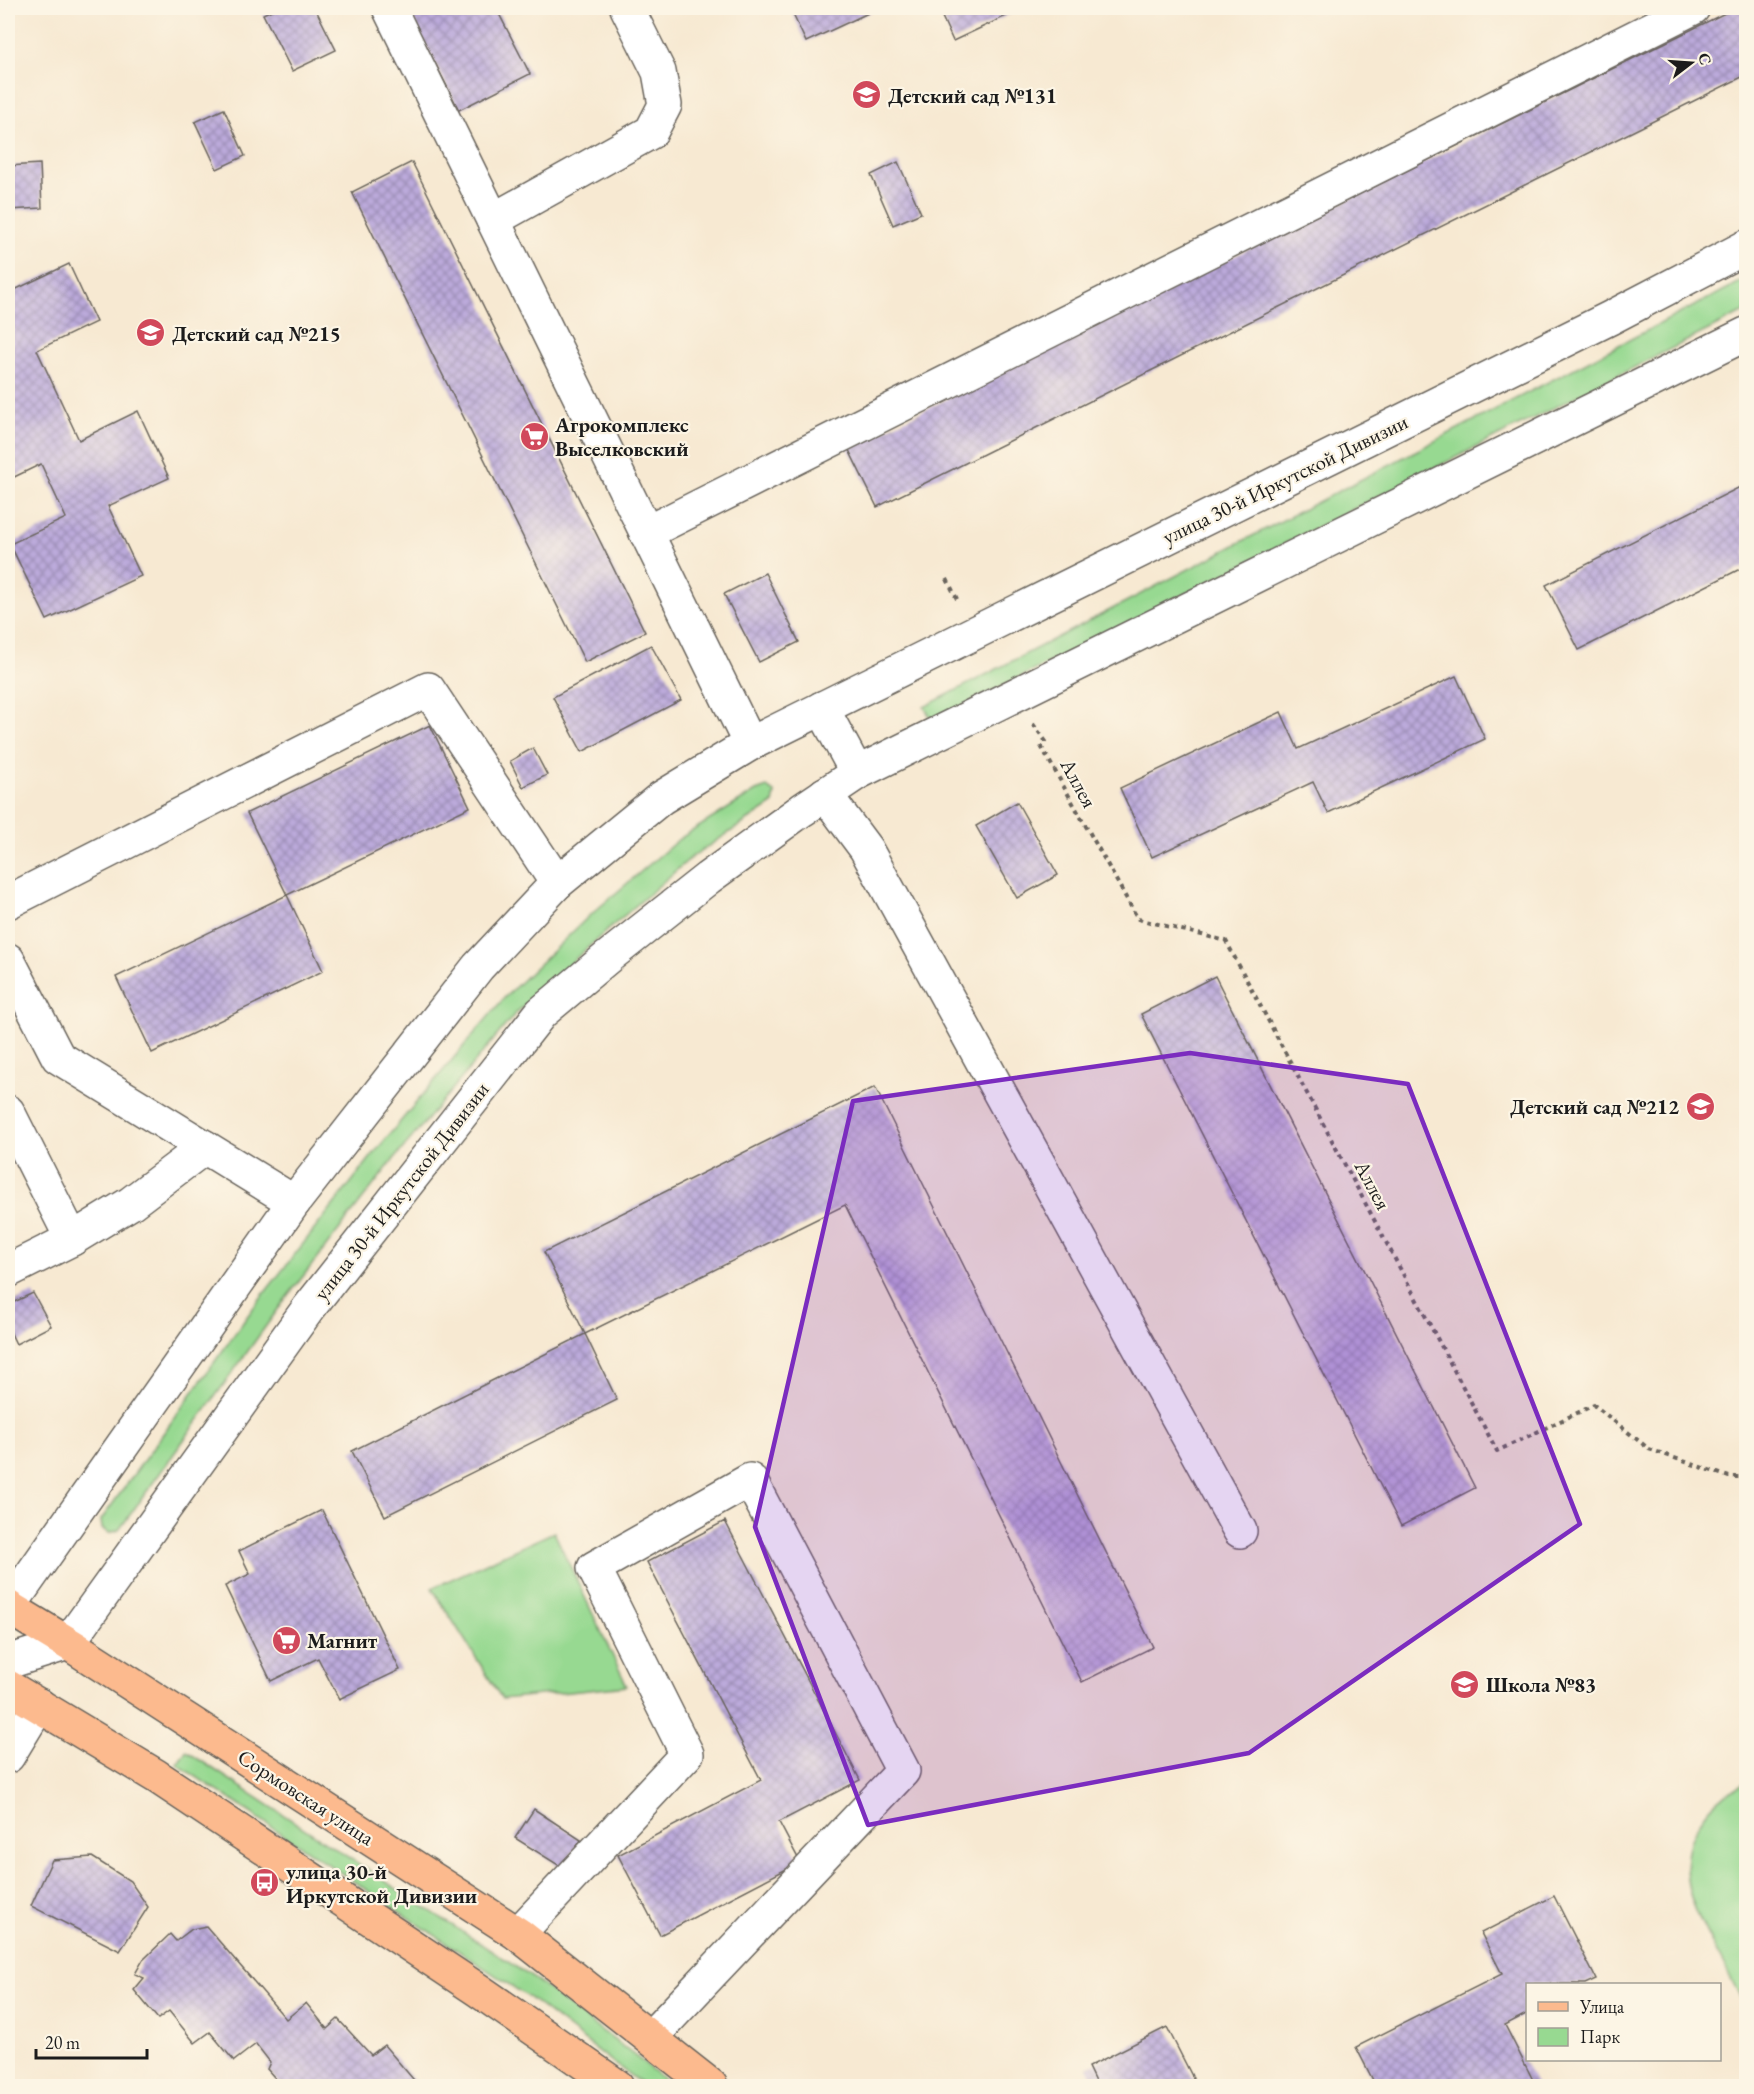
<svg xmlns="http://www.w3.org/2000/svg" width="1754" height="2094" viewBox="0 0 1754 2094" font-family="'EB Garamond',serif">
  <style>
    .green { fill: #97d991; stroke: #5a7a56; stroke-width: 1.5 }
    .building { fill: url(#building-cross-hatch) }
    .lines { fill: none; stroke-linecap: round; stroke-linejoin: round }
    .minor-casing { stroke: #69645c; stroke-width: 36 }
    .major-casing { stroke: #69645c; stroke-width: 36 }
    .path { stroke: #69645c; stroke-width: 4; stroke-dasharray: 4.5 4.5; stroke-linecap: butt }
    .minor { stroke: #fff; stroke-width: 33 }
    .major { stroke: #fcba8e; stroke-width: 33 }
    .marked { fill: #7b2cbf; fill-opacity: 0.2; stroke: #7b2cbf; stroke-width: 4.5; stroke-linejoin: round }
    .labels { text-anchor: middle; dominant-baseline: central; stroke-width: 4.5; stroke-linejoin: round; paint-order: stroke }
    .poi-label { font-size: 21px; font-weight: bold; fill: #1c1c1c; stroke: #fcf5e5; text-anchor: start }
    .street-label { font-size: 21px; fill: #1c1c1c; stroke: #fcf5e5 }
  </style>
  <defs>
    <pattern id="building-cross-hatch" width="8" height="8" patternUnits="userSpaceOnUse" patternTransform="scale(1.5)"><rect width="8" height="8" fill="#bcaadb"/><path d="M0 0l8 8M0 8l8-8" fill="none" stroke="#988ab1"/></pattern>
  </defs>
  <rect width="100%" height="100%" fill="#fcf5e5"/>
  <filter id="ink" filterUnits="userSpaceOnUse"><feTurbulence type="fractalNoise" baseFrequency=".0167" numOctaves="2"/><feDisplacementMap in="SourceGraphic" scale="12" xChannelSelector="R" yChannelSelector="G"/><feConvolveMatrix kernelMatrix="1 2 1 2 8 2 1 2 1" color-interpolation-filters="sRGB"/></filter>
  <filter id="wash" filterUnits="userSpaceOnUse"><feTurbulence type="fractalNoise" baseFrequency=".008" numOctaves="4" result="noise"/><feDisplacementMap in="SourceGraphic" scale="24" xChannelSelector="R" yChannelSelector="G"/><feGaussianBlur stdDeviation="1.35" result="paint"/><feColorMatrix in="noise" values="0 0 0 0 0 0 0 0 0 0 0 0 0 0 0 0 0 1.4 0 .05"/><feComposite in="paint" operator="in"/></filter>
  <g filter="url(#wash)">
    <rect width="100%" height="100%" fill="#f7e9d2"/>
    <!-- green -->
    <g class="green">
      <polygon points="1746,279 1746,311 933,721 924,707"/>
      <polygon points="767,787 775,793 773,804 693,856 595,941 515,1014 390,1164 284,1301 119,1530 109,1533 102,1529 101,1520 259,1300 379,1147 504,998 588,917 679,839 756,791"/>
      <polygon points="554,1532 627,1686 502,1699 432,1588"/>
      <polygon points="186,1751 533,1978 644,2063 671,2086 644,2086 528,1997 177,1764"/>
      <path d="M 1746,1783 L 1746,2008 C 1736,1988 1725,1967 1714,1947 C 1693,1909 1674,1871 1696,1829 C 1707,1807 1725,1792 1746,1783 Z"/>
    </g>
    <g id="blocks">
      <!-- building -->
      <g class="building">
        <polygon points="276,8 315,8 336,50 292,71 263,14"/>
        <polygon points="407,8 496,8 530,74 459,110"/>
        <polygon points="790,8 879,8 806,42"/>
        <polygon points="938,8 1023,8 953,41"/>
        <polygon points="1735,8 1746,8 1746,75 877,507 848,448"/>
        <polygon points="224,109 245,156 217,169 195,122"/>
        <polygon points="412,162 645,632 585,662 352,192"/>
        <polygon points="898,162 921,213 893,225 871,175"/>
        <polygon points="40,164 42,208 9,210 8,166"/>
        <polygon points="69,264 96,322 37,350 79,440 138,411 169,478 108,506 141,576 47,620 10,544 66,518 41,464 8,480 8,293"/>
        <polygon points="1746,484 1746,566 1579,650 1546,585"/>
        <polygon points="765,573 799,642 759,662 724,594"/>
        <polygon points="651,645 681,700 582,752 553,697"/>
        <polygon points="1456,676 1485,739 1328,813 1313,782 1152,857 1120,788 1281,712 1298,749"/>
        <polygon points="430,725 470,807 287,895 247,813"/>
        <polygon points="533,748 547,775 523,787 510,761"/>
        <polygon points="1017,802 1058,875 1017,898 976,826"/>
        <polygon points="287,895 323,971 152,1053 116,977"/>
        <polygon points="1215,976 1475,1488 1401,1526 1141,1014"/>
        <polygon points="875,1087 1153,1647 1082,1682 845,1205 585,1334 544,1252"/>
        <polygon points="33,1293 51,1326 16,1344 8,1327 8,1305"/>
        <polygon points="585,1334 617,1400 385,1516 352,1451"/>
        <polygon points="322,1510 400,1670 339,1699 318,1658 271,1681 225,1586 250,1574 239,1551"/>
        <polygon points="725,1521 860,1780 779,1822 800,1862 660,1935 618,1855 761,1780 647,1562"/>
        <polygon points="534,1809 581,1840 563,1868 515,1838"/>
        <polygon points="92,1857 130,1881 148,1907 120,1951 31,1906 52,1860"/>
        <polygon points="1554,1896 1596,1979 1585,1984 1528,1984 1528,2013 1505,2025 1536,2086 1376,2086 1356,2047 1502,1974 1481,1933"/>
        <polygon points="206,1926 286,2019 306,2003 327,2029 338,2019 371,2055 384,2045 419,2086 282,2086 267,2069 270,2062 256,2044 234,2061 210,2032 195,2043 169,2011 158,2019 134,1990 144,1978 135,1974 143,1960 170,1934 176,1941 192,1929"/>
        <polygon points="1167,2027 1197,2086 1097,2086 1088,2067"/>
      </g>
    </g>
  </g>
  <g filter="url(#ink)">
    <use href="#blocks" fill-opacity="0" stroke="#69645c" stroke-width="1.5"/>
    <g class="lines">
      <defs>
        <g id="minor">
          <polyline points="389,8 750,744"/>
          <polyline points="493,220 651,132 665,105 659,72 627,8"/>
          <polyline points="646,533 1693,8"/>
          <polyline points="822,708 857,773"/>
          <polyline points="825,794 866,849 1240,1531"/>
          <polyline points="8,902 428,689 557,883"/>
          <polyline points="8,960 58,1057 294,1202"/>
          <polyline points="8,1112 72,1239"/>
          <polyline points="8,1271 72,1239 131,1203 205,1147"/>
          <polyline points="8,1608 294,1202 478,967 557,883 661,798 750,744 1610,318 1746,247"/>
          <polyline points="8,1662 68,1643 308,1309 541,1013 608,957 708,878 802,810 857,773 1746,334"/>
          <polyline points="8,1756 39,1705"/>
          <polyline points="518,1934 687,1754 594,1568 750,1480 903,1771 651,2037"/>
        </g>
        <g id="major">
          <polyline points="8,1607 74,1647 518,1934 711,2086"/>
          <polyline points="8,1687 156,1776 478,1990 617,2086"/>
        </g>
      </defs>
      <!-- minor casing -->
      <use href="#minor" class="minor-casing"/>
      <!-- major casing -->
      <use href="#major" class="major-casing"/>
      <!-- path -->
      <g class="path">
        <polyline points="947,579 959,603"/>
        <polyline points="1033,724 1047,743"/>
        <polyline points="1041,746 1138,919 1226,941 1497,1451 1594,1405 1649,1449 1729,1477 1746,1477"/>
      </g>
      <!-- minor -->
      <use href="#minor" class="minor"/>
      <!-- major -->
      <use href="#major" class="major"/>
    </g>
  </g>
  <!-- marked area -->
  <path class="marked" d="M 1190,1053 L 1408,1084 L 1580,1524 L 1249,1753 L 868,1825 L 755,1527 L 853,1101 Z"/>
  <!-- icons -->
  <defs>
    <symbol id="school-disc" viewBox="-11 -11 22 22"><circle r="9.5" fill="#d1495b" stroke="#fcf5e5"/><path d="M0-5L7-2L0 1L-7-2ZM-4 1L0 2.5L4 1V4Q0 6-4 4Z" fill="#fff"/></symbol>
    <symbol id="supermarket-disc" viewBox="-11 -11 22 22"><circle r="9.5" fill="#d1495b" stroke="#fcf5e5"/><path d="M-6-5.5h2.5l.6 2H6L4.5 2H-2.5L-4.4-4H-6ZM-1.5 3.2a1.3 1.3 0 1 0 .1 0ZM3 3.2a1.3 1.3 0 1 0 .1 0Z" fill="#fff"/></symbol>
    <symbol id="bus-disc" viewBox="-11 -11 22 22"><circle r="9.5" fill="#d1495b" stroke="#fcf5e5"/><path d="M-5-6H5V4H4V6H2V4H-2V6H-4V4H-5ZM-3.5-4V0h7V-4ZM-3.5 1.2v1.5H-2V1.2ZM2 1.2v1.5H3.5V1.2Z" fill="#fff"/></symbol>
  </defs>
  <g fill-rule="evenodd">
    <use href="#school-disc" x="850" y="78" width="33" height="33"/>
    <use href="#school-disc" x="134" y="316" width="33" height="33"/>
    <use href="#supermarket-disc" x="518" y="420" width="33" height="33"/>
    <use href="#school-disc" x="1684" y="1090" width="33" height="33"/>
    <use href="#supermarket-disc" x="270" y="1624" width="33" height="33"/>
    <use href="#school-disc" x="1448" y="1668" width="33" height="33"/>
    <use href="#bus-disc" x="248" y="1866" width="33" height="33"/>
  </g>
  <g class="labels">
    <!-- poi labels -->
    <g class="poi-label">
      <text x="888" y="95">Детский сад №131</text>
      <text x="172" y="333">Детский сад №215</text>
      <text x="555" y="424">Агрокомплекс<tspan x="555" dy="24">Выселковский</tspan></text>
      <text x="1679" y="1106" text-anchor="end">Детский сад №212</text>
      <text x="307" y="1640">Магнит</text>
      <text x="1486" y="1684">Школа №83</text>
      <text x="286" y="1871">улица 30-й<tspan x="286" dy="24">Иркутской Дивизии</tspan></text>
    </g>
    <!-- street labels -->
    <g class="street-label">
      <text transform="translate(1285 479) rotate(-26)">улица 30-й Иркутской Дивизии</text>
      <text transform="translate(1079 783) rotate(61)">Аллея</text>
      <text transform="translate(1373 1185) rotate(62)">Аллея</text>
      <text transform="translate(401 1191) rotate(-52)">улица 30-й Иркутской Дивизии</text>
      <text transform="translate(306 1797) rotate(33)">Сормовская улица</text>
    </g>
  </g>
  <!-- margin -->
  <rect width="1754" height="2094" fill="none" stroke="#fcf5e5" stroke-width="30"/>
  <!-- legend -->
  <rect x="1526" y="1983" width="195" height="78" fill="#fcf5e5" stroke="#a29e95" stroke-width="1.5"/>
  <rect x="1538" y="2002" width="30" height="9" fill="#fcba8e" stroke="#a29e95" stroke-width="1.5"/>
  <text x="1580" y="2013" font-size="18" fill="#1c1c1c">Улица</text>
  <rect x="1538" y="2028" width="30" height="18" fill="#97d991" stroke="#a29e95" stroke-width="1.5"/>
  <text x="1580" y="2043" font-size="18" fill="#1c1c1c">Парк</text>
  <!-- north arrow -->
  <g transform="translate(1691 63) rotate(73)" stroke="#fcf5e5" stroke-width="4.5" paint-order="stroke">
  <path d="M0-4.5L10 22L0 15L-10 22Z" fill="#1c1c1c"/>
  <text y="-9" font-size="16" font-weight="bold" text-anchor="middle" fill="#1c1c1c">С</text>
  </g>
  <!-- scale -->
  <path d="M36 2049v9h111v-9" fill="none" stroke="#1c1c1c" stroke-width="3"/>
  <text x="45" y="2049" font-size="18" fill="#1c1c1c" stroke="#fcf5e5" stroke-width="4.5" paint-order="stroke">20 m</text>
</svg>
